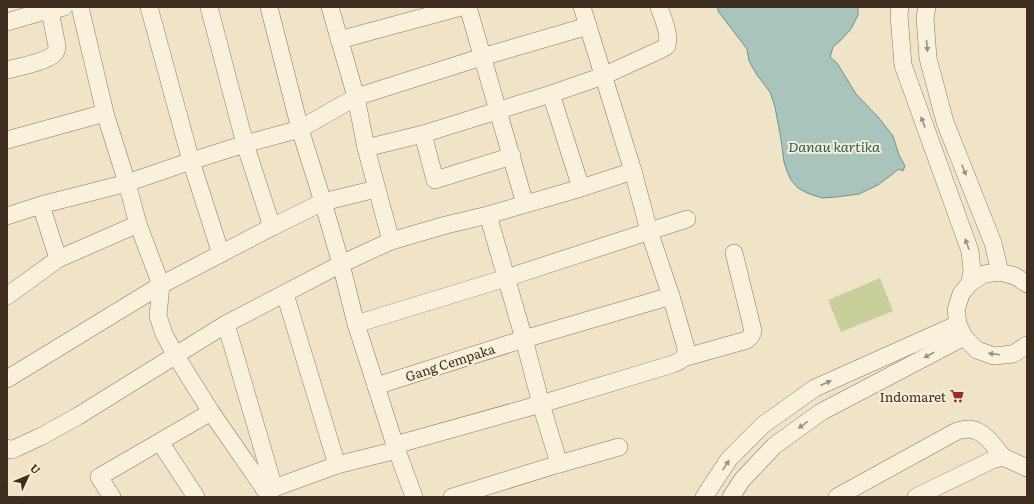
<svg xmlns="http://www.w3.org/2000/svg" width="1034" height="504" viewBox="0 0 1034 504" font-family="Literata,serif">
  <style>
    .green { fill: #c9cf9b }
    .water { fill: #a9c4bc; stroke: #6f938a }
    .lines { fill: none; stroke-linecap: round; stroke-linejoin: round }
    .minor-casing { stroke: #8d765c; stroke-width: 18 }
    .minor { stroke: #faf1dc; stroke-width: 17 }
    .oneway { fill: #9c907e }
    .labels { text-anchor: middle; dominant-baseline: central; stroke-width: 4; stroke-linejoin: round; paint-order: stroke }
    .street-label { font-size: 13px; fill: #3d2e20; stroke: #f7eed8 }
    .poi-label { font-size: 13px; fill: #3d2e20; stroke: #f7eed8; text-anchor: end }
    .water-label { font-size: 14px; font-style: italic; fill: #2f5d5a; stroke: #f7eed8 }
  </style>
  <rect width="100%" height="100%" fill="#f0e4c8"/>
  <!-- green -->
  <polygon class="green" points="880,278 893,311 841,332 828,300"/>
  <!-- water -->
  <polygon class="water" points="718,7 858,7 858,15 851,29 841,40 833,47 830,57 837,63 856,94 879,118 893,136 899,155 905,166 903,171 899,169 878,185 859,194 836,197 822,198 807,193 798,188 791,180 787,171 784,162 781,139 775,107 770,92 757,75 749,61 747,49 718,11"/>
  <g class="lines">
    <defs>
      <g id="minor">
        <polyline points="80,7 105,113 127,183 138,224 161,285 158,316 164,334 176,356 211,412 270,497"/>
        <polyline points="149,7 191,161 221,254"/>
        <polyline points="209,7 245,144 272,227"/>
        <polyline points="269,7 300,129 323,202 341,264 356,324 395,445 414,497"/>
        <polyline points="330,7 356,97 366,148 391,241"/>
        <polyline points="468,7 525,204"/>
        <polyline points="900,7 899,15 903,65 970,251 972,270 970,283"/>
        <polyline points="927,7 925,18 928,58 945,122 993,243 1000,272"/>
        <polyline points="7,22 41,12 50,11 64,7"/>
        <polyline points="339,40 461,7"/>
        <path d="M 7,70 C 18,67 46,62 54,54 C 56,52 57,49 57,46 L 50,11"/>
        <polyline points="551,94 581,188"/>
        <polyline points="423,134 435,180 512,156"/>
        <polyline points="7,140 105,113"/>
        <path d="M 366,148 L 423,134 L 551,94 L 603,76 L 662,49 L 667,46 C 670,33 663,19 659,7"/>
        <polyline points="41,205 58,259"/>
        <polyline points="488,215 524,339 541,404 559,464"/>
        <polyline points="7,216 41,205 127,183 191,161 245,144 300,129 356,97 482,57 588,26"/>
        <polyline points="1027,284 1015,276 1000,272 984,274 970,283 961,294 956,310 958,324 964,337 977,350 994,356 1013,354 1027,345"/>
        <polyline points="285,294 337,465"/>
        <polyline points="7,296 58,259 138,224"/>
        <polyline points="226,324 274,488"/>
        <polyline points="356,324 506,278 687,219"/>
        <polyline points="683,358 747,340 751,336 753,331 734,253"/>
        <polyline points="7,379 161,285 272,227 323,202 376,189"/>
        <polyline points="376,386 524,339 671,296"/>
        <polyline points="160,442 196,497"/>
        <path d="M 395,445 L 541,404 L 673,364 C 682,361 686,357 686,348 L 671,296 L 649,231 L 633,171 L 582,7"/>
        <polyline points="7,448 11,450 16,448 42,436 78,416 226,324 341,264 391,241 446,225 488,215 581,188 633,171"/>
        <polyline points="264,489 274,488 337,465 397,450"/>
        <polyline points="112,497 99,477 211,412"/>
        <polyline points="452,497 559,464 619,447"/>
        <polyline points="704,497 729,459 763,425 815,388 958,324"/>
        <polyline points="731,497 742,480 774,446 821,412 964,337"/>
        <path d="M 837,497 L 957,431 C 961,430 966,429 970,429 C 985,431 994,446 1003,457"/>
        <polyline points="916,497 992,460 1003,457 1027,468"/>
      </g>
    </defs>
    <!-- minor casing -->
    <use href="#minor" class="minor-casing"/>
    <!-- minor -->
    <use href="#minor" class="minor"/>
  </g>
  <!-- one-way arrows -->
  <defs><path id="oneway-solid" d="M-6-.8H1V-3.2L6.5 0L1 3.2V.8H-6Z"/></defs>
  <g class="oneway">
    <use href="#oneway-solid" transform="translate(927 46) rotate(85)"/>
    <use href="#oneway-solid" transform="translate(923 122) rotate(-110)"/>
    <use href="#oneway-solid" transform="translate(964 170) rotate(68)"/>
    <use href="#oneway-solid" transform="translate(967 244) rotate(-110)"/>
    <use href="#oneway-solid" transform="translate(994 354) rotate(-173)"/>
    <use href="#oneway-solid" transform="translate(929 355) rotate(152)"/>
    <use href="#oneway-solid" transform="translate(826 383) rotate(-24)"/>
    <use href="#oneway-solid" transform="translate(803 425) rotate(144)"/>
    <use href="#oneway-solid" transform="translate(726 465) rotate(-56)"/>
  </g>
  <!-- icons -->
  <defs>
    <symbol id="supermarket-bare" viewBox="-9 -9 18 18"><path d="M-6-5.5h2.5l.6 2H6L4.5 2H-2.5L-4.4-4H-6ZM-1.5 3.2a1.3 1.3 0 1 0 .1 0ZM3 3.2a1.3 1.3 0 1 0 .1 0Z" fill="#9e2a2b" stroke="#f7eed8" stroke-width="2.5" paint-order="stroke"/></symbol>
  </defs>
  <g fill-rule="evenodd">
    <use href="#supermarket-bare" x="947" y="386" width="20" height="20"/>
  </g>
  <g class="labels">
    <!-- street labels -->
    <g class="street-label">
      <text transform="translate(450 362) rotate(-18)">Gang Cempaka</text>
    </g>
    <!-- poi labels -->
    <g class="poi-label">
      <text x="946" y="396">Indomaret</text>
    </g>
    <!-- water labels -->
    <g class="water-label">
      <text x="834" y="146">Danau kartika</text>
    </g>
  </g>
  <!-- border -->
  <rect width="1034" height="504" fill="none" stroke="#3d2e20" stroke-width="16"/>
  <!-- north arrow -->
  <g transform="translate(28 476) rotate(46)" stroke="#f7eed8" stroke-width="3" paint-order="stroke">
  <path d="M0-3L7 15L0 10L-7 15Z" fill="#3d2e20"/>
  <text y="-6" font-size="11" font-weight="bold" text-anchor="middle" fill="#3d2e20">U</text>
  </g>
</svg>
